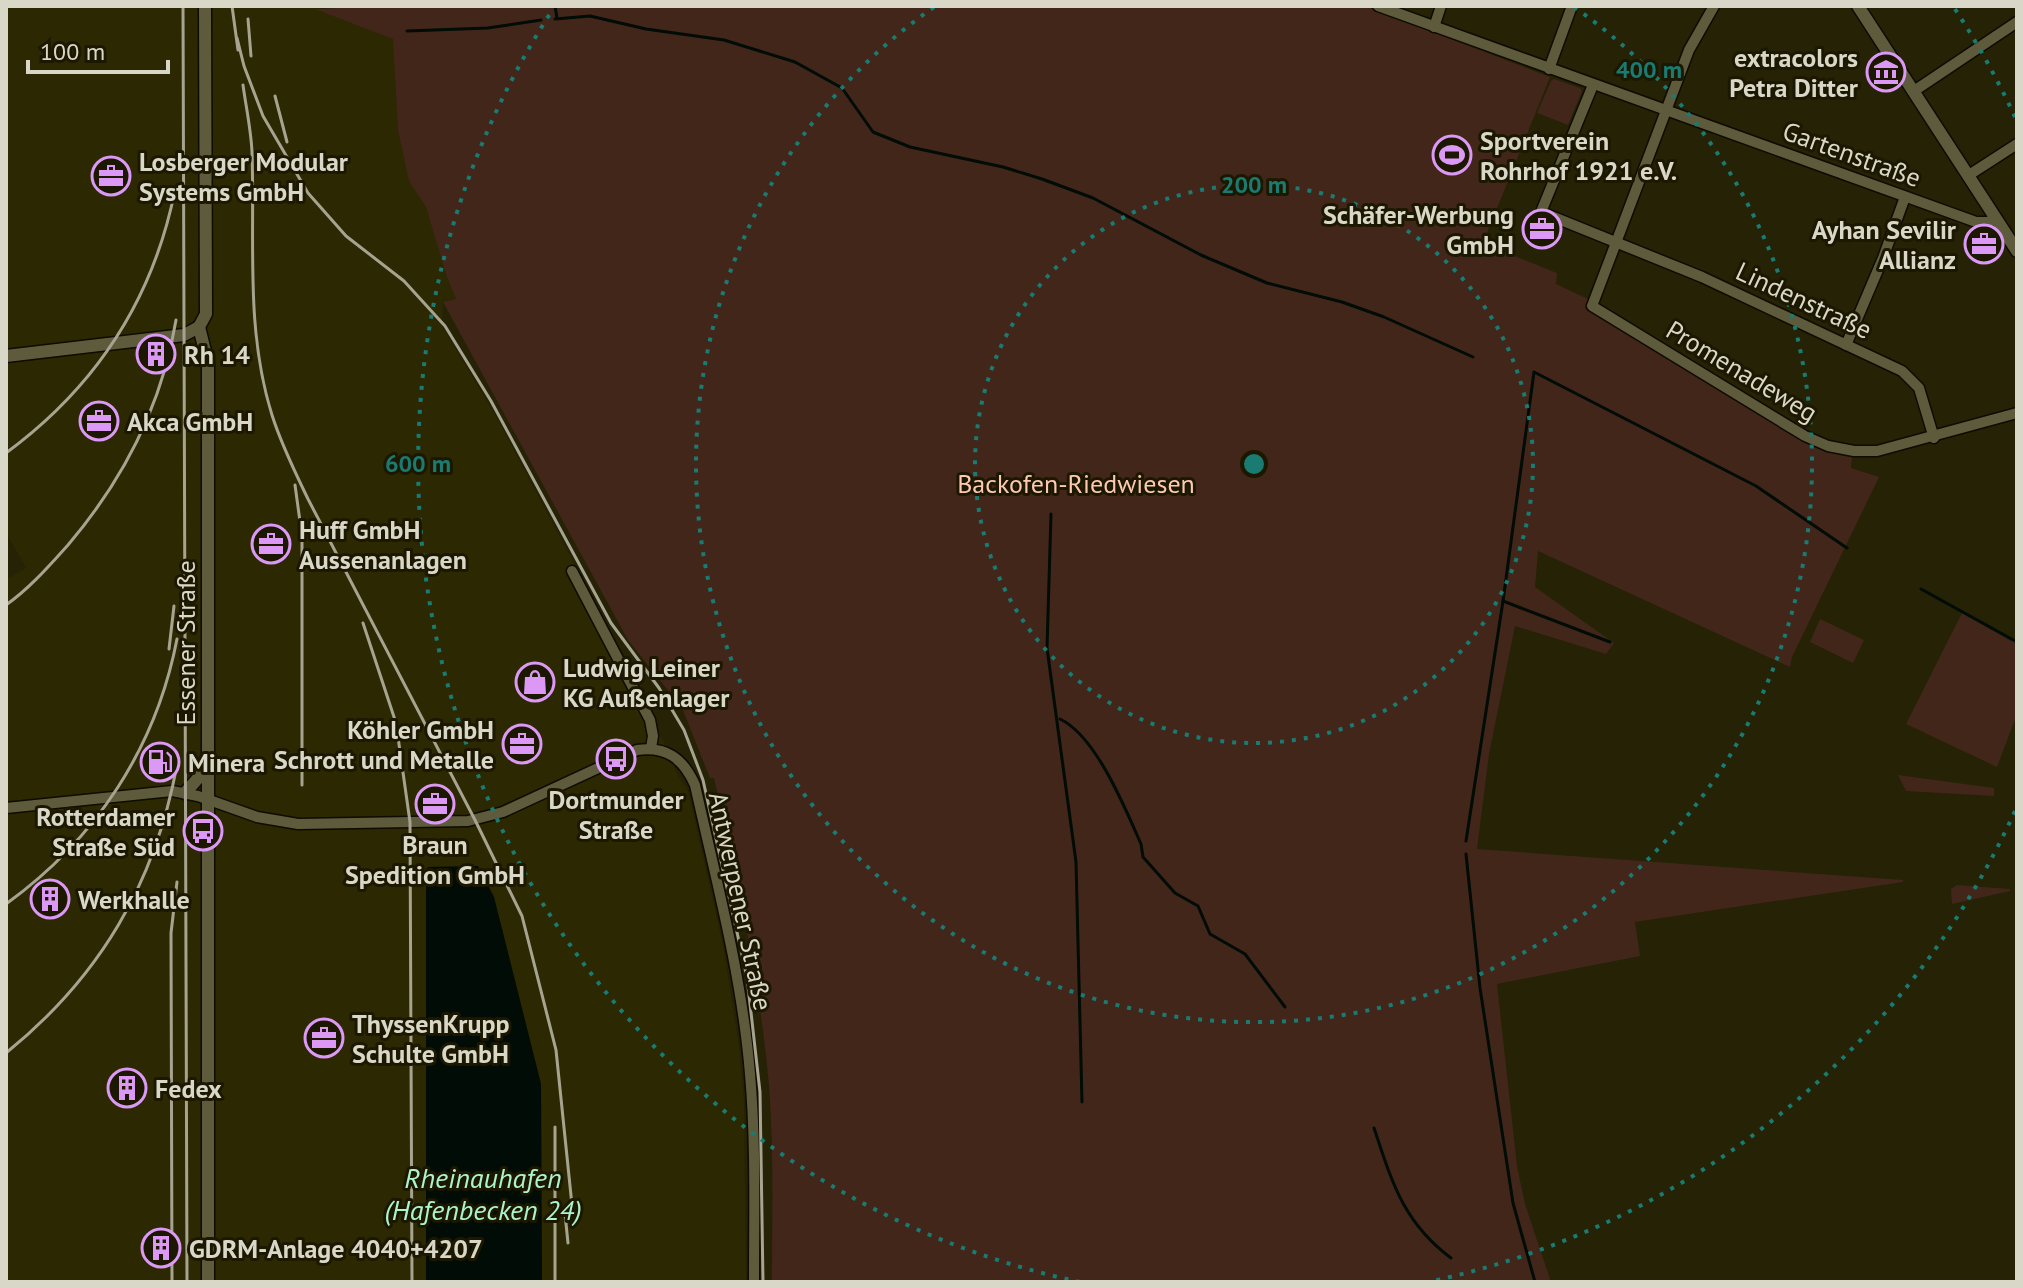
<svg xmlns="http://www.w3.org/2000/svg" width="2023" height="1288" viewBox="0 0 2023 1288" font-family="'PT Sans',sans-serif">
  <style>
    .built { fill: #2c2801 }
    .green { fill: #42261a }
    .water { fill: #000c05 }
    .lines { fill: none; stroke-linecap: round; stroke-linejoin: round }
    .stream { stroke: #000c05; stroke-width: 3 }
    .minor-casing { stroke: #0e0b00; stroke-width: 13 }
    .tertiary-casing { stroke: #0e0b00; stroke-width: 15 }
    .minor { stroke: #5e5b3d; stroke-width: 10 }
    .tertiary { stroke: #5e5b3d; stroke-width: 12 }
    .rail { stroke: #a6a490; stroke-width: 3 }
    .ring { fill: none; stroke: #197b72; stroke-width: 4; stroke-dasharray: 4 8 }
    .labels { text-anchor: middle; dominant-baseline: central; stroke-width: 6; stroke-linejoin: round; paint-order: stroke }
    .poi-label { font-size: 26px; font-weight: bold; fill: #d9d7c7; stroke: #1c1800; text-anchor: start }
    .street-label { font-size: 26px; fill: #d9d7c7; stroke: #1c1800 }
    .park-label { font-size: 26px; fill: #fec8b1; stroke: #1c1800 }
    .water-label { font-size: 28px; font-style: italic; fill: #acf4d0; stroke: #1c1800 }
    .centre { fill: #197b72; stroke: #1c1800; stroke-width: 4 }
    .ring-label { font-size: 24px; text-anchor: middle; font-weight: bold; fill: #197b72; stroke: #1c1800; stroke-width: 6; stroke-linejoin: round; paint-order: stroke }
  </style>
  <rect width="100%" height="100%" fill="#252205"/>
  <!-- built -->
  <polygon class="built" points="6,6 339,6 317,9 394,39 398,130 446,238 460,298 443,302 442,326 498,420 579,573 658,729 678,775 688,791 723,945 739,1046 744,1100 746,1282 542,1282 541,1084 494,897 477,866 428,867 426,870 426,1282 6,1282 6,579 26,568 6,533"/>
  <!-- green -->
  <g class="green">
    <path d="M 392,6 L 1365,6 L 1550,77 L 1487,233 L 1484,232 L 1482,243 L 1557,273 L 1556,284 L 1590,300 L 1806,440 L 1823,450 L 1852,456 L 1851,468 L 1879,477 L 1792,657 L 1790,667 L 1538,551 L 1535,587 L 1614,643 L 1606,654 L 1515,626 L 1489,754 L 1477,849 L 1903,880 L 1903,882 L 1635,922 L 1640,956 L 1497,984 L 1517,1166 L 1525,1204 L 1551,1282 L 772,1282 C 772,1217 774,1151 769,1086 C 760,981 737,880 714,778 L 710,778 L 682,708 L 628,640 L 443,302 L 456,299 L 446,274 L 426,207 L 409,181 L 398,130 L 393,39 L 315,9 Z"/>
    <polygon points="1554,79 1580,88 1582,91 1568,125 1537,113 1551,81"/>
    <polygon points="1962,613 2011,641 2017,640 2017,714 1997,767 1906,724"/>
    <polygon points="1820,619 1864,640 1853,663 1810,642"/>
    <polygon points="1898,775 1994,788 1994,796 1906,791"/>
    <polygon points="1957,885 2010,889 2010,891 1952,904 1951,889"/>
  </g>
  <!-- water -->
  <polygon class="water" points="478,866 494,897 541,1084 542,1282 426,1282 426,870 428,867"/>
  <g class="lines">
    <!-- stream -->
    <g class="stream">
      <polyline points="555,6 557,18"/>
      <polyline points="555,19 590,16 646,29 724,40 795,62 842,88 873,132 910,147 1003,167 1042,179 1093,198 1201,255 1267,283 1342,302 1384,317 1473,357"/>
      <polyline points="407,31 488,28 541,20"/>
      <polyline points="1051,514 1047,648 1076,862 1082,1102"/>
      <polyline points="1921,589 2017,642"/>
      <polyline points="1503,601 1534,372 1756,486 1847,548"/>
      <path d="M 1060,719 C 1096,736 1125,808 1141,844 L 1143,857 L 1175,893 L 1198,906 L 1210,934 L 1245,954 L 1285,1007"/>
      <polyline points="1466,841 1503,601 1610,642"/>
      <polyline points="1466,854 1480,988 1513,1203 1535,1282"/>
      <path d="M 1374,1128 C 1392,1182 1403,1222 1451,1258"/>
    </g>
    <defs>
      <g id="minor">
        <polyline points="1378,6 1976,222 1988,222 1996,218"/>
        <polyline points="1714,6 1689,50 1592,306 1805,436 1828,446 1854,451 1877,451 2017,413"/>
        <polyline points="1434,27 1441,6"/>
        <polyline points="1549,69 1572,6"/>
        <polyline points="1593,85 1541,212 1702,277 1902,371 1919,388 1934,438"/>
        <polyline points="1914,91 2017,22"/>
        <polyline points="1969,175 2017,144"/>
        <polyline points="1846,345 1883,258 1905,197"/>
        <polyline points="572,571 650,720 653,736 651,748"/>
        <path d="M 6,808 L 172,791 L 198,796 L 257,817 L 298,824 L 468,821 L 503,812 L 637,750 C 666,746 683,758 695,785 C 716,880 742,976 750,1074 C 756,1142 754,1213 754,1282"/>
      </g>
      <g id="tertiary">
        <polyline points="205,6 206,314 199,327 208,363 208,1282"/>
        <polyline points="1858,6 2017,251"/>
        <polyline points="6,356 184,335 199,327"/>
        <polyline points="185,793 207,768"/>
      </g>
    </defs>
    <!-- minor casing -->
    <use href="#minor" class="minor-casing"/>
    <!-- tertiary casing -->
    <use href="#tertiary" class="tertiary-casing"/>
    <!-- minor -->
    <use href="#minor" class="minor"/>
    <!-- tertiary -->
    <use href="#tertiary" class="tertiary"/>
    <!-- rail -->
    <g class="rail">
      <polyline points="183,6 187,1282"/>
      <polyline points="232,6 238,50"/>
      <polyline points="248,19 251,56"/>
      <polyline points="237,38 244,66 263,116 308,193 346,236 404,281 445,326 491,401 611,623 659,688 684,730 703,780 747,977 760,1092 763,1282"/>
      <path d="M 243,85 C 246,107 251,130 252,152 C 255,240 245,329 272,415 C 281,444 295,472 308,499 L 475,820 L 522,916 L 556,1050 L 573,1215"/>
      <polyline points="275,96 287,142"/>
      <path d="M 6,453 C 97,386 153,300 175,190"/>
      <polyline points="295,485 302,536 302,785"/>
      <path d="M 6,605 C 30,588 49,566 68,545 C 124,479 162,405 176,320"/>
      <polyline points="363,623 396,723 410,822 412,1282"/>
      <polyline points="169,649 174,606"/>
      <path d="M 6,904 C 96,839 156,748 177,639"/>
      <path d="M 6,1053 C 100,977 155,883 177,765"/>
      <polyline points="565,1214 568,1243"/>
      <polyline points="172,1282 171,933 177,882"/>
      <polyline points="555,1282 555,1127"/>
    </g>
  </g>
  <!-- distance rings -->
  <g class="ring">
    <circle cx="1254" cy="464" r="279"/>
    <path d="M1574 7A558 558 0 1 1 934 7"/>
    <path d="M2015 811A836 836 0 0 1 1428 1282M1080 1282A836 836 0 0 1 553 9M1955 9A836 836 0 0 1 2015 117"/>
  </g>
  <!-- icons -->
  <defs>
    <symbol id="museum-ring" viewBox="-11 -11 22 22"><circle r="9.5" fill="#1c1800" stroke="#db99f5" stroke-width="1.5"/><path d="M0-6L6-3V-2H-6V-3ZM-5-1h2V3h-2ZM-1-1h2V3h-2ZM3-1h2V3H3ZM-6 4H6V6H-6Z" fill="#db99f5"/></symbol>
    <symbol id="stadium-ring" viewBox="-11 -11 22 22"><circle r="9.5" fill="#1c1800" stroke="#db99f5" stroke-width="1.5"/><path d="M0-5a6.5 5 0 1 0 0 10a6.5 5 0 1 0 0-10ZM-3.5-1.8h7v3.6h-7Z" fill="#db99f5"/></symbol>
    <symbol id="office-ring" viewBox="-11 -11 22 22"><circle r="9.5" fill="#1c1800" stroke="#db99f5" stroke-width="1.5"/><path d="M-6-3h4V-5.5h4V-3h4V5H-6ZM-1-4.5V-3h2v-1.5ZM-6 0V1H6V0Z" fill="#db99f5"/></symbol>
    <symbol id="building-ring" viewBox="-11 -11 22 22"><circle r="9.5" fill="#1c1800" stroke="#db99f5" stroke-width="1.5"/><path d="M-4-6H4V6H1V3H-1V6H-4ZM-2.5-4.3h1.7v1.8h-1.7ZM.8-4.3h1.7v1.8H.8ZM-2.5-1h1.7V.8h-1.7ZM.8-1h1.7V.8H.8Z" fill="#db99f5"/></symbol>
    <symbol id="shop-ring" viewBox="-11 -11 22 22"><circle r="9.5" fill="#1c1800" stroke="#db99f5" stroke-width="1.5"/><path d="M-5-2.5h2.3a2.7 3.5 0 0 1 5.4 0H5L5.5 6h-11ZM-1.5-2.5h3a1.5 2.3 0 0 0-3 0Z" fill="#db99f5"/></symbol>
    <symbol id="bus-ring" viewBox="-11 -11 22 22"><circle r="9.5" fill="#1c1800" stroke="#db99f5" stroke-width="1.5"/><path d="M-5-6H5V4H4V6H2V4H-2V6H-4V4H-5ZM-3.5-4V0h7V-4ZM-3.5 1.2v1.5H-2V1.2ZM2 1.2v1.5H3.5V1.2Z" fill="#db99f5"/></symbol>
    <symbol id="fuel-ring" viewBox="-11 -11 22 22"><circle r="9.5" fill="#1c1800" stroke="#db99f5" stroke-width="1.5"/><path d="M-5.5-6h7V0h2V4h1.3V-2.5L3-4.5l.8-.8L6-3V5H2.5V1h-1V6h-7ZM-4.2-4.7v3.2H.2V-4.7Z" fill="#db99f5"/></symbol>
  </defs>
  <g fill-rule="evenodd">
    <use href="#museum-ring" x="1864" y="50" width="44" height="44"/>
    <use href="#stadium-ring" x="1430" y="133" width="44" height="44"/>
    <use href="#office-ring" x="89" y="154" width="44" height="44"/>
    <use href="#office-ring" x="1520" y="207" width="44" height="44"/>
    <use href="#office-ring" x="1962" y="222" width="44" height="44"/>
    <use href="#building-ring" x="134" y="332" width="44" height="44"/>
    <use href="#office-ring" x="77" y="399" width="44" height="44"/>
    <use href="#office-ring" x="249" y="522" width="44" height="44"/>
    <use href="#shop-ring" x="513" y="660" width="44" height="44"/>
    <use href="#office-ring" x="500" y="722" width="44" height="44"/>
    <use href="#bus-ring" x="594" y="737" width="44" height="44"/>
    <use href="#fuel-ring" x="138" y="740" width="44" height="44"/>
    <use href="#office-ring" x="413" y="782" width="44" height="44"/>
    <use href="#bus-ring" x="181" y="809" width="44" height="44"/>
    <use href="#building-ring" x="28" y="877" width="44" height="44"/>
    <use href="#office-ring" x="302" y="1016" width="44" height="44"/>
    <use href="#building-ring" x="105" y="1066" width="44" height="44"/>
    <use href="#building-ring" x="139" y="1226" width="44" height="44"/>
  </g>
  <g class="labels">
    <!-- poi labels -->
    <g class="poi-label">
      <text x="1858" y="57" text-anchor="end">extracolors<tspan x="1858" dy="30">Petra Ditter</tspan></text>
      <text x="1480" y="140">Sportverein<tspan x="1480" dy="30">Rohrhof 1921 e.V.</tspan></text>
      <text x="139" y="161">Losberger Modular<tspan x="139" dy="30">Systems GmbH</tspan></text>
      <text x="1514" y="214" text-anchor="end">Schäfer-Werbung<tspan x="1514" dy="30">GmbH</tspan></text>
      <text x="1956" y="229" text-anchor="end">Ayhan Sevilir<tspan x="1956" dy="30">Allianz</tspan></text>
      <text x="184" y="354">Rh 14</text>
      <text x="127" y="421">Akca GmbH</text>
      <text x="299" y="529">Huff GmbH<tspan x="299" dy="30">Aussenanlagen</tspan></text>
      <text x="563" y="667">Ludwig Leiner<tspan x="563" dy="30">KG Außenlager</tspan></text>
      <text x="494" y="729" text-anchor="end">Köhler GmbH<tspan x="494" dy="30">Schrott und Metalle</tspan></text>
      <text x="188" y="762">Minera</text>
      <text x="616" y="799" text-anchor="middle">Dortmunder<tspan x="616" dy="30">Straße</tspan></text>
      <text x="175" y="816" text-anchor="end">Rotterdamer<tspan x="175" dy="30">Straße Süd</tspan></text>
      <text x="435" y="844" text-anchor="middle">Braun<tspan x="435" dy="30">Spedition GmbH</tspan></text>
      <text x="78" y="899">Werkhalle</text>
      <text x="352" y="1023">ThyssenKrupp<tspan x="352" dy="30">Schulte GmbH</tspan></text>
      <text x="155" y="1088">Fedex</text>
      <text x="189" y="1248">GDRM-Anlage 4040+4207</text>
    </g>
    <!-- street labels -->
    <g class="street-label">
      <text transform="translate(1852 154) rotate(20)">Gartenstraße</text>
      <text transform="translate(1804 300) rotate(25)">Lindenstraße</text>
      <text transform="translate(1742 371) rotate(31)">Promenadeweg</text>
      <text transform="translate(185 643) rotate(-90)">Essener Straße</text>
      <text transform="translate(741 901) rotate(78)">Antwerpener Straße</text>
    </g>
    <!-- park labels -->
    <g class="park-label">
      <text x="1076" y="483">Backofen-Riedwiesen</text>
    </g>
    <!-- water labels -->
    <g class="water-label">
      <text x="483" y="1177">Rheinauhafen<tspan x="483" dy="32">(Hafenbecken 24)</tspan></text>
    </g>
  </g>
  <circle cx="1254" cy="464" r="12" class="centre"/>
  <g class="ring-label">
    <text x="1649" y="78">400 m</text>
    <text x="1254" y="193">200 m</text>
    <text x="418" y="472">600 m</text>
  </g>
  <!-- border -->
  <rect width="2023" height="1288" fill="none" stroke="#d9d7c7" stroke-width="16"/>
  <!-- scale -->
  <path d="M28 60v12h140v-12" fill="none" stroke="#d9d7c7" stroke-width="4"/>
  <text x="40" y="60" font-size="24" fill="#d9d7c7" stroke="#1c1800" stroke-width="6" paint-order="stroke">100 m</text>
</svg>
